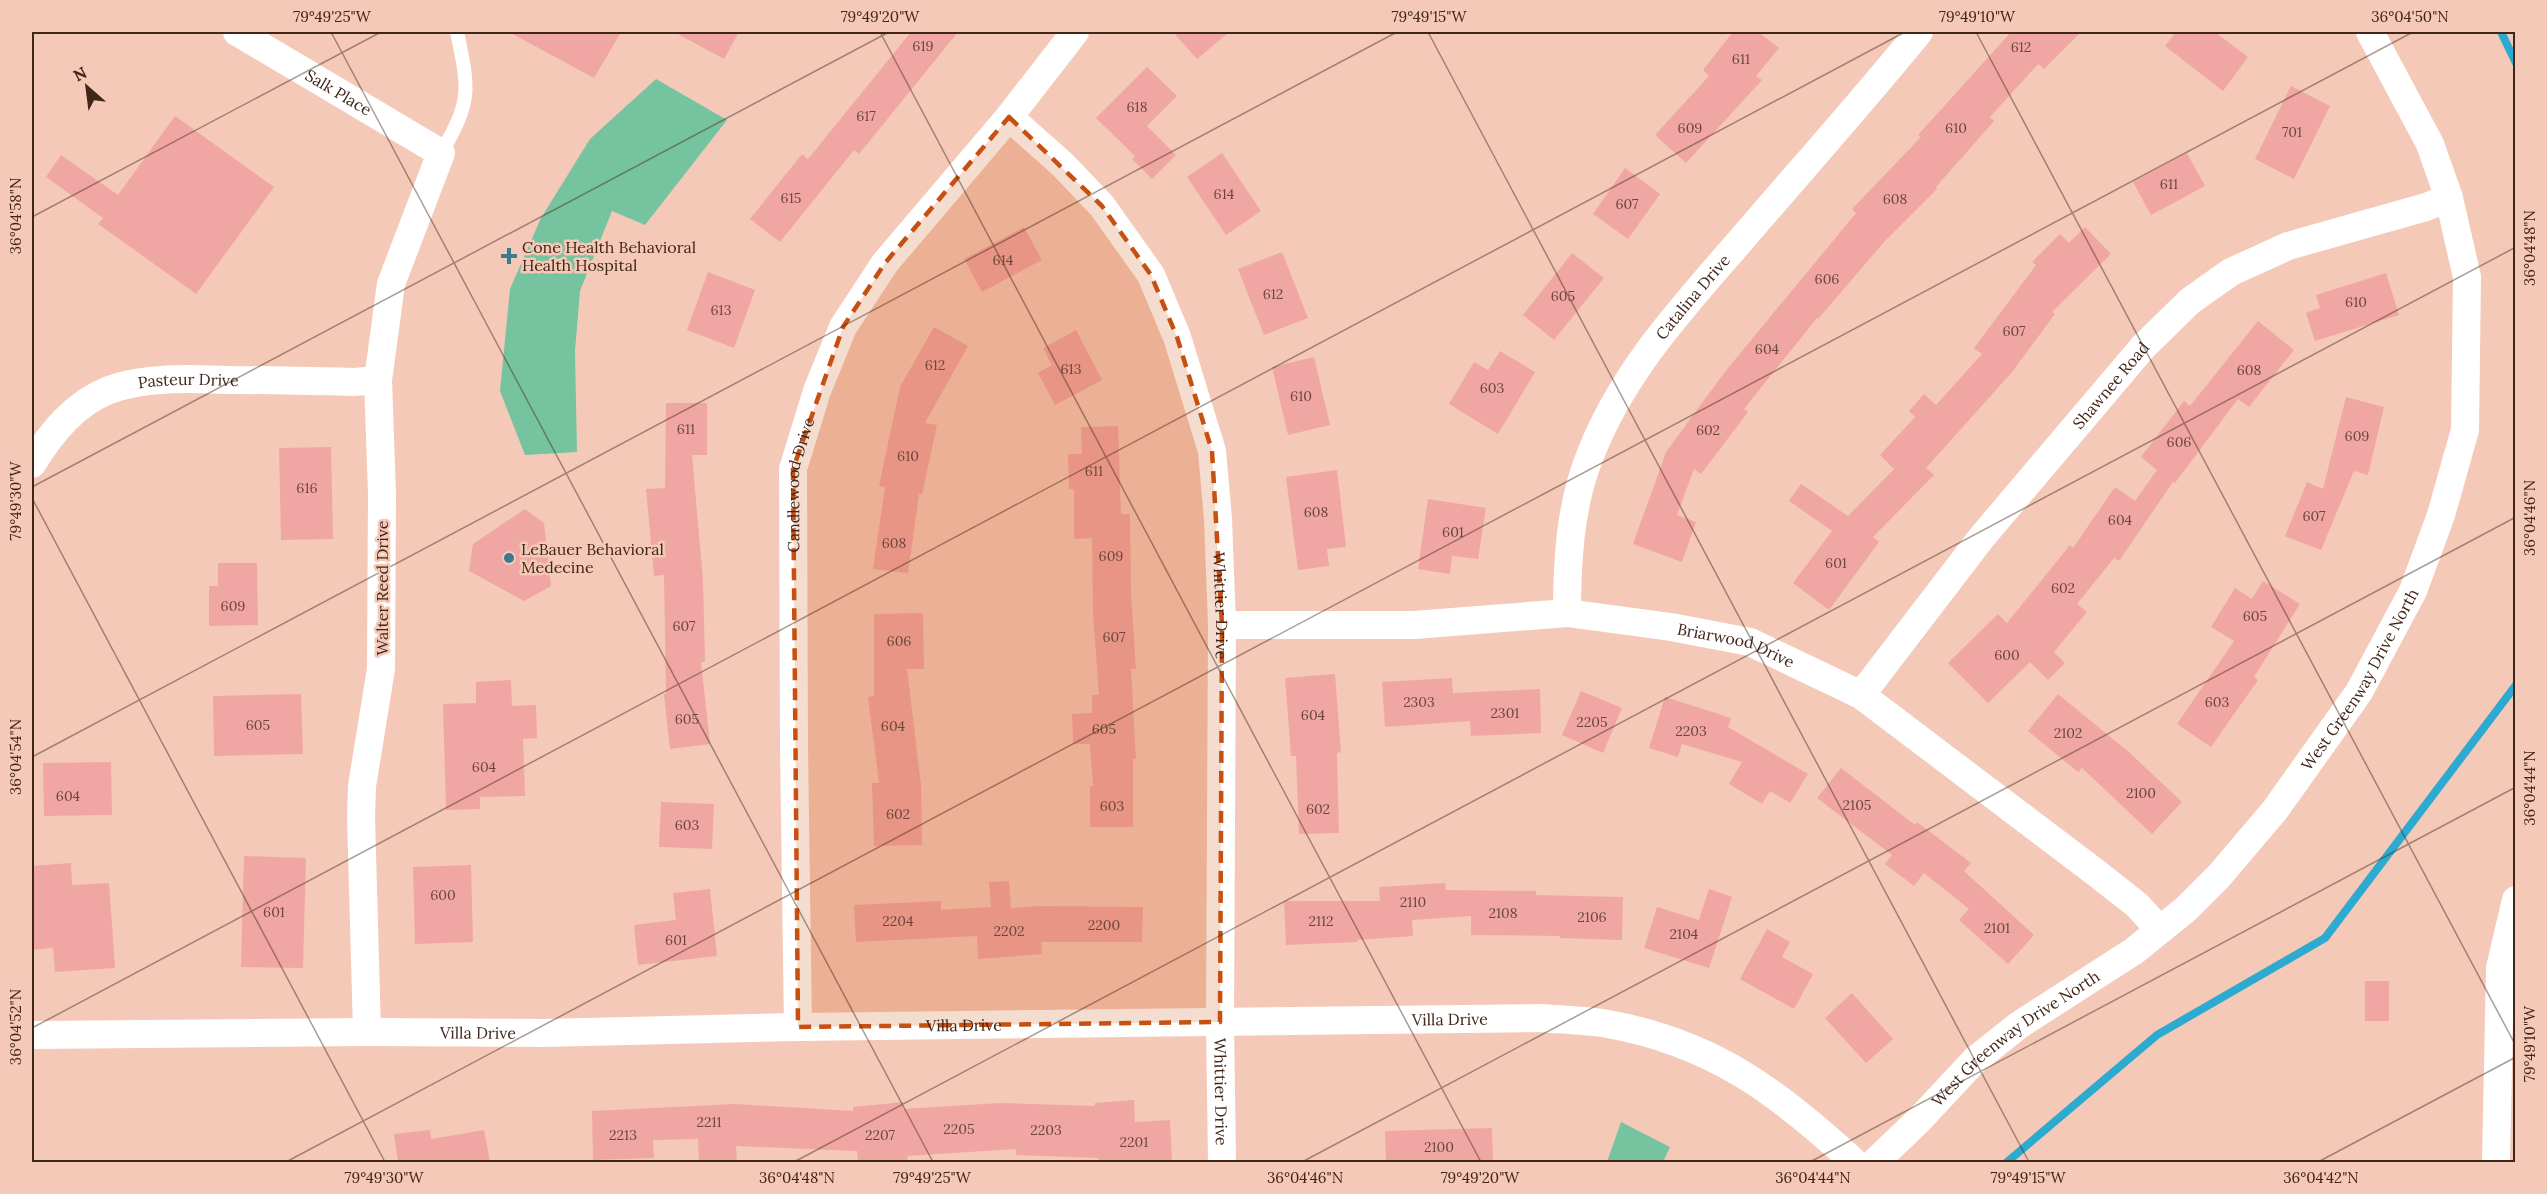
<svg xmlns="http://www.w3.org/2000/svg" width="2547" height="1194" viewBox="0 0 2547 1194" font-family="Lora,serif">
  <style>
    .green { fill: #76c39f }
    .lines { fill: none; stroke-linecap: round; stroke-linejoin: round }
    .stream { stroke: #2daacf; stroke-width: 8 }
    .building { fill: #f0a7a3 }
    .service { stroke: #fff; stroke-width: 14 }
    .minor { stroke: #fff; stroke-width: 28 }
    .marked { fill: #c74f0f; fill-opacity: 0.2; stroke: #c74f0f; stroke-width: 4.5; stroke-dasharray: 12 8; stroke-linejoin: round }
    .ticks { fill: none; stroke: #412519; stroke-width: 1.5; stroke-opacity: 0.45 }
    .poi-dot { fill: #3c7a8f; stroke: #f5c9b7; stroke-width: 2 }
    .labels { text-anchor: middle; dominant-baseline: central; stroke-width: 5; stroke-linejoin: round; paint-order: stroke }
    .number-label { font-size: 14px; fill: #6d463c }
    .street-label { font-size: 16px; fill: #412519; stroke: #f5c9b7 }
    .poi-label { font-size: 16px; fill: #412519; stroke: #f5c9b7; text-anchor: start }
    .neatline { fill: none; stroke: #412519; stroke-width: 2 }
    .ticks-label { font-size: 15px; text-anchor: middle; fill: #412519 }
  </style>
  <rect width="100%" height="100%" fill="#f5c9b7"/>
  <!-- green -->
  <g class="green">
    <polygon points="656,79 727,120 645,225 612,211 580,291 575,351 577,452 525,455 500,391 510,289 541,218 590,139"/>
    <polygon points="1621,1122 1670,1147 1663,1162 1607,1162"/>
  </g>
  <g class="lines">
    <!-- stream -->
    <g class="stream">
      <polyline points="2501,32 2516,63"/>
      <polyline points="2007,1162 2157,1035 2325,938 2516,685"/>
    </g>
  </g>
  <!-- building -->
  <g class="building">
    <polygon points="509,32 621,32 594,78"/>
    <polygon points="674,32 739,32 724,59"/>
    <polygon points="911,32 958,32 859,154 854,150 780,242 750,219 802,154 808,159"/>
    <polygon points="1173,32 1229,32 1197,59"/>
    <polygon points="1733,32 1758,32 1779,48 1756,76 1762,80 1686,163 1655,135 1709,76 1703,70"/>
    <polygon points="2011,32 2081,32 2044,69 2038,64 1990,117 1994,121 1936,187 1937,189 1885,241 1818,319 1817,318 1744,409 1748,412 1701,474 1694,469 1677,515 1696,522 1682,562 1633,544 1666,452 1724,373 1856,213 1852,209 1921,137 1918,135"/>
    <polygon points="2176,32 2215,32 2248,57 2223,91 2165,46"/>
    <polygon points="1147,67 1177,96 1147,126 1176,155 1152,179 1132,159 1135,156 1096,118"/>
    <polygon points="2291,86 2330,106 2294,179 2255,159"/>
    <polygon points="175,116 274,187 196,294 98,224 103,218 46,177 61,155 118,195"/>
    <polygon points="1222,153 1261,211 1226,235 1187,177"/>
    <polygon points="2187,153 2205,186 2151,215 2133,182"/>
    <polygon points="1625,168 1660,194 1628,239 1593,214"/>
    <polygon points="1024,227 1042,260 982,292 964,259"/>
    <polygon points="2085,227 2111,254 2052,312 2055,314 2012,372 1926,468 1934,475 1873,537 1879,542 1829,610 1793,583 1832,531 1789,501 1801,484 1848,516 1894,469 1880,455 1915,417 1909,411 1924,394 1936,405 1982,354 1974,348 2036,265 2032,262 2060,234 2069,243"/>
    <polygon points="1282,252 1308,318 1264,335 1238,269"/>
    <polygon points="1572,253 1604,278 1554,340 1523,315"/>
    <polygon points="708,272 755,290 734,348 687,330"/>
    <polygon points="2386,273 2399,315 2315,341 2306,313 2320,308 2316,295"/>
    <polygon points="2258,321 2294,350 2249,407 2238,399 2175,483 2173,482 2119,561 2114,558 2077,604 2087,612 2054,652 2065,663 2048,680 2030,662 1988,703 1948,663 1998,614 2007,623 2070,545 2073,548 2115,487 2135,501 2157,470 2141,457 2184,401 2190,406"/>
    <polygon points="934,327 968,346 925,423 937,425 922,495 919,494 908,573 873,569 885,487 879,486 900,387"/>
    <polygon points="1076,330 1102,380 1055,405 1038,373 1052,365 1043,348"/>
    <polygon points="1500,351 1535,372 1498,434 1449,404 1474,362 1488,370"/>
    <polygon points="1314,357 1330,425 1288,435 1272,367"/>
    <polygon points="2346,397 2384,407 2368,475 2354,471 2321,550 2285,536 2307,482 2323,489"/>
    <polygon points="666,403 707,403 707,455 692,455 703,580 705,662 701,662 710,744 670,749 664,694 666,694 664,575 654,576 646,489 665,488"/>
    <polygon points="1118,426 1121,514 1130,514 1131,594 1136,669 1131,669 1136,759 1133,759 1133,827 1090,827 1090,786 1093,786 1090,744 1073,744 1072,714 1092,713 1092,695 1099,695 1093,613 1092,538 1074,539 1074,489 1069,489 1068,454 1082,454 1081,427"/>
    <polygon points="331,447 333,539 281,540 279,448"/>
    <polygon points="1337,470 1346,547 1327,549 1329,566 1298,570 1286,477"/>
    <polygon points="1428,499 1486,508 1478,559 1452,556 1450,574 1418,569"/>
    <polygon points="525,509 544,523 551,586 524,601 469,571 473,544"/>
    <polygon points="218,563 257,563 258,625 209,626 209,586 218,586"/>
    <polygon points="2263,581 2300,604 2254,677 2258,680 2211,747 2177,724 2234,641 2211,627 2235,588 2252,599"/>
    <polygon points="923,613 924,669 907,669 921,785 922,845 874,846 872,783 879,783 868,697 874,696 874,614"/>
    <polygon points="1335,674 1341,752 1337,753 1339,833 1299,834 1296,756 1291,756 1285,678"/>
    <polygon points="1452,678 1453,693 1540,689 1541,733 1471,736 1470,721 1385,727 1382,682"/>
    <polygon points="511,680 512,706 536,705 537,738 523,739 525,796 480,797 480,809 446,810 443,704 476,703 476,682"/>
    <polygon points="1581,691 1622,708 1603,753 1562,735"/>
    <polygon points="301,694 303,754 214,756 213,696"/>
    <polygon points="2058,694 2130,753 2182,802 2152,834 2082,768 2078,772 2028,731"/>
    <polygon points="1665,697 1731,718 1728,727 1808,774 1790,803 1770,791 1762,804 1729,784 1742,762 1682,744 1678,757 1649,748"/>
    <polygon points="111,762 112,815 44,816 43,763"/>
    <polygon points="1841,768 1915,825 1917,822 1971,863 1964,871 2034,935 2008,964 1959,920 1969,909 1924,873 1914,886 1885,864 1892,855 1817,798"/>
    <polygon points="661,802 714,804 712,849 659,847"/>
    <polygon points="244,856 306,858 303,968 241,967"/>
    <polygon points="71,863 72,885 109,883 115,968 55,972 53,948 32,950 32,866"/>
    <polygon points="471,865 473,942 415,944 413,867"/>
    <polygon points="1009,881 1011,908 1039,906 1143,907 1142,942 1041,942 1042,954 978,959 977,936 856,942 854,905 941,901 941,910 991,907 989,882"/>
    <polygon points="1445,883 1446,890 1536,891 1536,895 1623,897 1622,940 1560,938 1560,936 1471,935 1471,916 1412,920 1413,936 1357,940 1358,942 1286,945 1284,901 1380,901 1379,887"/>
    <polygon points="710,889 717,956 638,965 634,925 676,920 673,893"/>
    <polygon points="1709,889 1732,897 1709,968 1644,948 1657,907 1699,920"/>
    <polygon points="1767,929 1790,942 1782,957 1813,974 1794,1009 1740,979"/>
    <rect x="2365" y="981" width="24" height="40"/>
    <polygon points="1852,993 1893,1039 1866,1063 1825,1018"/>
    <polygon points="1134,1100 1135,1122 1170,1120 1172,1162 1099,1162 1098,1158 1016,1155 1016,1149 907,1156 908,1162 858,1162 857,1151 736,1146 737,1162 699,1162 698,1139 653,1140 654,1158 593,1160 592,1111 735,1104 853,1111 853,1107 903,1102 903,1109 999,1103 1095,1106 1095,1103"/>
    <polygon points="1492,1128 1493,1162 1386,1162 1385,1131"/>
    <polygon points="430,1130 431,1139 484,1130 490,1162 398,1162 394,1134"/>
  </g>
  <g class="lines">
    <!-- service -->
    <path class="service" d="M 441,153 C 472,101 469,89 457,32"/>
    <!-- minor -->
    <g class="minor">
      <path id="s1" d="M 237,32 L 441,153 L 391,284 L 378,380 L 382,494 L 381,669 L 362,786 L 361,817 L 367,1032"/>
      <path id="s2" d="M 1009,117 L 1063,165 L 1102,206 L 1151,275 L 1177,337 L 1212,451 L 1218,519 L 1222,625 L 1220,1022 L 1222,1162"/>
      <path id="s3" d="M 32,464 C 51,433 74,404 109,390 C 147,376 192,379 231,380 C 272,380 313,381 354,382 L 378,380"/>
      <path id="s4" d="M 1567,613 C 1567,563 1570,508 1588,461 C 1620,374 1682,308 1742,239 C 1801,170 1862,102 1919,32"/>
      <path id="s5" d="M 1222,625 L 1414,625 L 1567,613 L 1671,627 L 1750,642 L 1861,695 L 2095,872 L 2137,905 L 2160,930"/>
      <path id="s6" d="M 1861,695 L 1982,537 L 2143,347 L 2190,301 L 2231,272 L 2288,246 L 2426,207 L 2449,198"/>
      <path id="s7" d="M 798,1027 L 794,747 L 793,469 L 817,391 L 843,327 L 885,263 L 1009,117 L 1075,32"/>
      <path id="s8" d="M 32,1035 L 367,1032 L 543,1033 L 798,1027 L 1540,1018 C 1562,1020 1586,1020 1608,1024 C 1713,1043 1778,1092 1854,1162"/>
      <path id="s9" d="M 1875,1162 L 1919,1120 L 1975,1060 L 2019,1025 L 2134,951 L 2186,909 L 2219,876 L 2275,810 L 2359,692 L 2413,591 L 2441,515 L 2465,430 L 2467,277 L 2449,198 L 2430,144 L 2370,32"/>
      <polyline points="2496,1162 2500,968 2516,900"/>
    </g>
  </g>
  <!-- marked area -->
  <path class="marked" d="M 1009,117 L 1102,206 L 1151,275 L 1177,337 L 1212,451 L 1222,625 L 1220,1022 L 798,1027 L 793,469 L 843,327 L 885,263 Z"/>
  <!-- ticks -->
  <path class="ticks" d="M 331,32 L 933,1162M 880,32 L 1481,1162M 1428,32 L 2029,1162M 1976,32 L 2516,1046M 32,217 L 381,32M 32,487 L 889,32M 32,498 L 385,1162M 32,757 L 1397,32M 32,1028 L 1905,32M 286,1162 L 2413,32M 794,1162 L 2516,247M 1302,1162 L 2516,517M 1810,1162 L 2516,787M 2318,1162 L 2516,1057"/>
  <!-- markers -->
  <g class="poi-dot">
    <path d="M506 247h6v6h6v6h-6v6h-6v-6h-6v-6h6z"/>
    <circle cx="509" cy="558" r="6"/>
  </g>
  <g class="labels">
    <!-- number labels -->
    <g class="number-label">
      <text x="923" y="46">619</text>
      <text x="2021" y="47">612</text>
      <text x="1741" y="59">611</text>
      <text x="1137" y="107">618</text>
      <text x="866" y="116">617</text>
      <text x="1690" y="128">609</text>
      <text x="1956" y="128">610</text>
      <text x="2292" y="132">701</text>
      <text x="2169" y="184">611</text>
      <text x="1224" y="194">614</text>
      <text x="791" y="198">615</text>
      <text x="1895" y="199">608</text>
      <text x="1627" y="204">607</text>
      <text x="1003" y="260">614</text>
      <text x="1827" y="279">606</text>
      <text x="1273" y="294">612</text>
      <text x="1563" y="296">605</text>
      <text x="2356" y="302">610</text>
      <text x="721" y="310">613</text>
      <text x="2014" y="331">607</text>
      <text x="1767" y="349">604</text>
      <text x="935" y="365">612</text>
      <text x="1071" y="369">613</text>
      <text x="2249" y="370">608</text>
      <text x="1492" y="388">603</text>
      <text x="1301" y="396">610</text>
      <text x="686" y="429">611</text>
      <text x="1708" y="430">602</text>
      <text x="2357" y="436">609</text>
      <text x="2179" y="442">606</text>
      <text x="908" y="456">610</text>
      <text x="1094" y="471">611</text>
      <text x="307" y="488">616</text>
      <text x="1316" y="512">608</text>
      <text x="2314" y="516">607</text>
      <text x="2120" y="520">604</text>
      <text x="1453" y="532">601</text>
      <text x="894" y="543">608</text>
      <text x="1111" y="556">609</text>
      <text x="1836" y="563">601</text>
      <text x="2063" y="588">602</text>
      <text x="233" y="606">609</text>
      <text x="2255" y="616">605</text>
      <text x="684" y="626">607</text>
      <text x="1114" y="637">607</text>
      <text x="899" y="641">606</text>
      <text x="2007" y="655">600</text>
      <text x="1419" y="702">2303</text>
      <text x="2217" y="702">603</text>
      <text x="1505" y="713">2301</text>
      <text x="1313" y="715">604</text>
      <text x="687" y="719">605</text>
      <text x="1592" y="722">2205</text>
      <text x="258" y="725">605</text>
      <text x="893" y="726">604</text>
      <text x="1104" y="729">605</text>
      <text x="1691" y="731">2203</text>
      <text x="2068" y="733">2102</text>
      <text x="484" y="767">604</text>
      <text x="2141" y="793">2100</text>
      <text x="68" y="796">604</text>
      <text x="1857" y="805">2105</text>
      <text x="1112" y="806">603</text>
      <text x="1318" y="809">602</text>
      <text x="898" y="814">602</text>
      <text x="687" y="825">603</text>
      <text x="443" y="895">600</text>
      <text x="1413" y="902">2110</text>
      <text x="274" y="912">601</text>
      <text x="1503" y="913">2108</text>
      <text x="1592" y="917">2106</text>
      <text x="898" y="921">2204</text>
      <text x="1321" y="921">2112</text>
      <text x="1104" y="925">2200</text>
      <text x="1997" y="928">2101</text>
      <text x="1009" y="931">2202</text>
      <text x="1684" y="934">2104</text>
      <text x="676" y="940">601</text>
      <text x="709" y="1122">2211</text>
      <text x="959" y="1129">2205</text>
      <text x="1046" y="1130">2203</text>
      <text x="623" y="1135">2213</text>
      <text x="880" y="1135">2207</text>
      <text x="1134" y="1142">2201</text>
      <text x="1439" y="1147">2100</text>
    </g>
    <!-- street labels -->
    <g class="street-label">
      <text stroke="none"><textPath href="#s1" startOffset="118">Salk Place</textPath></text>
      <text stroke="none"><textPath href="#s4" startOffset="350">Catalina Drive</textPath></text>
      <text stroke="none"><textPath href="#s3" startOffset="189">Pasteur Drive</textPath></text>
      <text stroke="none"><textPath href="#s6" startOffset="398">Shawnee Road</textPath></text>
      <text stroke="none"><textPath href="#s7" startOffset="543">Candlewood Drive</textPath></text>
      <text transform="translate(382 588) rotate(-90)">Walter Reed Drive</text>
      <text stroke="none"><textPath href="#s2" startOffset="555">Whittier Drive</textPath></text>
      <text stroke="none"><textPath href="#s5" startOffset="518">Briarwood Drive</textPath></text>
      <text stroke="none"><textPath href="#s9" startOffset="692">West Greenway Drive North</textPath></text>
      <text stroke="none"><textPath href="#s8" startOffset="1418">Villa Drive</textPath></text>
      <text stroke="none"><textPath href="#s8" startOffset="932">Villa Drive</textPath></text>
      <text stroke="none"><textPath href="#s8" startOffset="446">Villa Drive</textPath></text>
      <text stroke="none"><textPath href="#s9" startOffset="188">West Greenway Drive North</textPath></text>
      <text stroke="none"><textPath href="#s2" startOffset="1041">Whittier Drive</textPath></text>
    </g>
    <!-- poi labels -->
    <g class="poi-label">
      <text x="522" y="247">Cone Health Behavioral<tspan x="522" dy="18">Health Hospital</tspan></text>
      <text x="521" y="549">LeBauer Behavioral<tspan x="521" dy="18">Medecine</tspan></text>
    </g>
  </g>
  <!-- border -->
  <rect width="2547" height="1194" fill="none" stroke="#f5c9b7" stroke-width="66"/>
  <!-- north arrow -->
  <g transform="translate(87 87) rotate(332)" stroke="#f5c9b7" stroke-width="4.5" paint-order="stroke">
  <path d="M0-4.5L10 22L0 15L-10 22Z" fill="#412519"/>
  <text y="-9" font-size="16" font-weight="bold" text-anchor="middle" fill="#412519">N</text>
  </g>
  <rect x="33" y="33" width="2481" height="1128" class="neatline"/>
  <g class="ticks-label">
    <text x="332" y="22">79°49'25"W</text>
    <text x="880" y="22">79°49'20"W</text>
    <text x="1429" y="22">79°49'15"W</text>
    <text x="1977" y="22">79°49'10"W</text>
    <text x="2410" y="22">36°04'50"N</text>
    <text transform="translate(16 216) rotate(-90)" y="5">36°04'58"N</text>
    <text transform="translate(2530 248) rotate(-90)" y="5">36°04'48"N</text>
    <text transform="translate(16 501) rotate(-90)" y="5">79°49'30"W</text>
    <text transform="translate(2530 518) rotate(-90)" y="5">36°04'46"N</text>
    <text transform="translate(16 757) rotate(-90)" y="5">36°04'54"N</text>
    <text transform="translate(2530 788) rotate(-90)" y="5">36°04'44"N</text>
    <text transform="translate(16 1027) rotate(-90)" y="5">36°04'52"N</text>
    <text transform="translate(2530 1044) rotate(-90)" y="5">79°49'10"W</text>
    <text x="384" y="1183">79°49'30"W</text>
    <text x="797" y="1183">36°04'48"N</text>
    <text x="932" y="1183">79°49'25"W</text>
    <text x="1305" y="1183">36°04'46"N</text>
    <text x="1480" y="1183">79°49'20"W</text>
    <text x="1813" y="1183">36°04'44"N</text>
    <text x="2028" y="1183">79°49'15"W</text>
    <text x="2321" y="1183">36°04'42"N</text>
  </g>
</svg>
